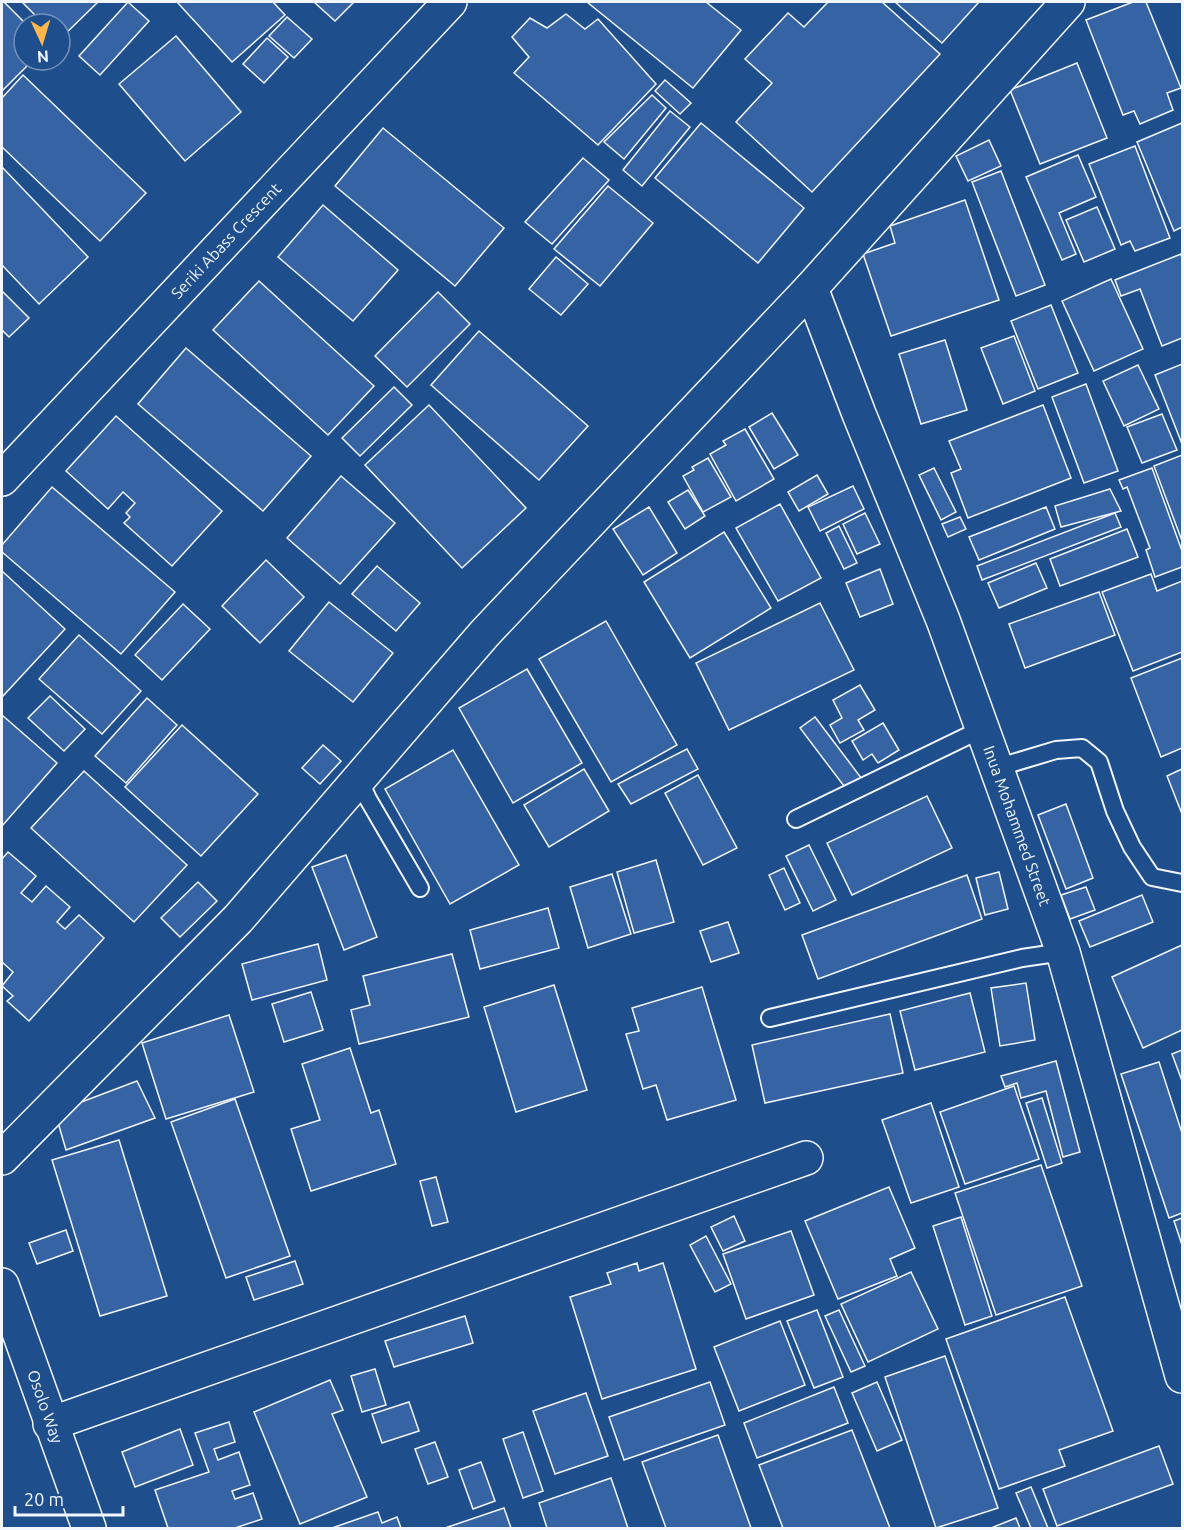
<svg xmlns="http://www.w3.org/2000/svg" width="1184" height="1530" viewBox="0 0 1184 1530" font-family="Ubuntu,sans-serif">
  <style>
    .building { fill: #3563a3; stroke: #f2f6ff; stroke-width: 1.5 }
    .lines { fill: none; stroke-linecap: round; stroke-linejoin: round }
    .service-casing { stroke: #f2f6ff; stroke-width: 20 }
    .minor-casing { stroke: #f2f6ff; stroke-width: 36 }
    .secondary-casing { stroke: #f2f6ff; stroke-width: 36 }
    .service { stroke: #1f4e8c; stroke-width: 16 }
    .minor { stroke: #1f4e8c; stroke-width: 33 }
    .secondary { stroke: #1f4e8c; stroke-width: 33 }
    .labels { text-anchor: middle; dominant-baseline: central; stroke-width: 4.5; stroke-linejoin: round; paint-order: stroke }
    .street-label { font-size: 16px; fill: #f2f6ff; stroke: #1f4e8c }
  </style>
  <rect width="100%" height="100%" fill="#1f4e8c"/>
  <!-- building -->
  <g class="building">
    <polygon points="2,2 4,2 26,24 24,24 24,60 33,60 2,91"/>
    <polygon points="22,2 98,2 60,39 60,24 44,24"/>
    <polygon points="128,2 149,21 100,75 79,56"/>
    <polygon points="177,2 273,2 285,15 232,62"/>
    <polygon points="314,2 354,2 335,21"/>
    <polygon points="587,2 706,2 741,30 693,88"/>
    <polygon points="828,2 882,2 940,54 812,192 736,122 772,83 745,59 788,13 804,27"/>
    <polygon points="895,2 979,2 942,43"/>
    <polygon points="1133,2 1146,2 1181,88 1167,93 1173,110 1140,124 1134,111 1123,115 1086,20"/>
    <polygon points="566,14 585,29 598,19 656,84 598,145 514,73 529,57 512,37 530,18 547,28"/>
    <polygon points="287,17 312,39 294,58 269,36"/>
    <polygon points="176,36 241,112 185,161 119,84"/>
    <polygon points="267,38 288,57 264,83 243,64"/>
    <polygon points="1077,63 1107,138 1040,164 1010,90"/>
    <polygon points="23,75 146,193 100,241 2,147 2,98"/>
    <polygon points="665,80 691,103 680,114 655,91"/>
    <polygon points="652,95 666,108 624,159 604,142"/>
    <polygon points="670,111 690,127 642,186 623,170"/>
    <polygon points="701,123 804,208 758,263 655,178"/>
    <polygon points="1182,123 1182,227 1174,231 1137,142"/>
    <polygon points="383,128 504,228 455,286 335,186"/>
    <polygon points="989,140 1001,166 968,181 956,156"/>
    <polygon points="1135,146 1170,238 1135,251 1130,241 1121,245 1089,164"/>
    <polygon points="1078,155 1096,197 1059,213 1076,254 1062,260 1026,177"/>
    <polygon points="583,158 609,180 552,244 525,222"/>
    <polygon points="2,167 88,257 39,304 2,265"/>
    <polygon points="1001,171 1045,285 1016,296 972,182"/>
    <polygon points="608,186 653,223 600,286 554,249"/>
    <polygon points="965,200 999,300 891,336 863,254 895,243 890,226"/>
    <polygon points="323,205 398,270 353,321 278,257"/>
    <polygon points="1097,207 1115,249 1084,262 1066,220"/>
    <polygon points="1181,254 1182,258 1182,338 1162,346 1140,289 1121,296 1115,280"/>
    <polygon points="556,257 588,284 561,315 529,289"/>
    <polygon points="1111,279 1143,349 1094,371 1062,301"/>
    <polygon points="259,281 374,386 328,435 213,330"/>
    <polygon points="2,291 29,318 9,337 2,330"/>
    <polygon points="438,292 470,324 407,387 375,356"/>
    <polygon points="1051,305 1078,373 1038,389 1011,321"/>
    <polygon points="479,331 588,426 539,480 431,385"/>
    <polygon points="1014,336 1035,391 1003,404 981,348"/>
    <polygon points="945,340 967,410 921,424 899,354"/>
    <polygon points="186,348 311,456 263,511 138,404"/>
    <polygon points="1182,364 1182,444 1155,375"/>
    <polygon points="1138,365 1159,409 1124,426 1103,381"/>
    <polygon points="1086,384 1118,471 1084,483 1052,397"/>
    <polygon points="394,387 412,405 360,456 342,438"/>
    <polygon points="429,405 526,508 462,568 365,465"/>
    <polygon points="1043,405 1071,478 968,518 951,473 961,469 949,441"/>
    <polygon points="772,413 798,455 774,469 749,427"/>
    <polygon points="1162,414 1177,450 1142,463 1127,427"/>
    <polygon points="116,416 222,511 172,566 124,523 130,517 126,513 135,503 123,492 108,509 66,471"/>
    <polygon points="745,429 774,479 736,501 710,454 726,445 723,441"/>
    <polygon points="1182,455 1182,541 1154,466"/>
    <polygon points="708,458 731,497 703,512 683,476 694,470 692,467"/>
    <polygon points="934,468 956,512 941,520 919,475"/>
    <polygon points="1152,468 1182,551 1182,567 1155,577 1146,550 1150,548 1127,487 1123,489 1119,480"/>
    <polygon points="817,475 828,494 799,511 788,492"/>
    <polygon points="341,476 395,523 340,584 287,538"/>
    <polygon points="853,486 864,509 820,531 808,507"/>
    <polygon points="52,487 175,592 121,654 2,552 2,545"/>
    <polygon points="1110,489 1121,511 1061,527 1055,506"/>
    <polygon points="688,490 705,516 685,529 668,502"/>
    <polygon points="780,504 821,578 778,601 736,528"/>
    <polygon points="649,507 677,553 643,575 613,529"/>
    <polygon points="1046,507 1055,529 979,560 969,537"/>
    <polygon points="865,513 880,544 857,554 843,524"/>
    <polygon points="1115,513 1121,527 982,580 977,566"/>
    <polygon points="960,517 966,529 948,537 942,524"/>
    <polygon points="839,526 857,563 844,569 826,533"/>
    <polygon points="1127,529 1138,557 1060,586 1050,559"/>
    <polygon points="724,532 771,608 690,658 644,582"/>
    <polygon points="266,560 304,597 260,643 222,606"/>
    <polygon points="1036,563 1047,588 999,608 988,583"/>
    <polygon points="377,566 420,603 396,631 352,594"/>
    <polygon points="880,569 893,604 860,617 846,583"/>
    <polygon points="2,571 65,629 2,697"/>
    <polygon points="1151,574 1157,591 1182,581 1182,652 1133,671 1102,592"/>
    <polygon points="1099,592 1115,635 1025,668 1009,624"/>
    <polygon points="329,602 393,653 353,702 289,651"/>
    <polygon points="820,603 854,670 729,730 696,663"/>
    <polygon points="183,604 210,629 162,680 135,655"/>
    <polygon points="606,621 677,745 611,782 539,659"/>
    <polygon points="79,635 141,691 102,734 39,679"/>
    <polygon points="1182,658 1182,748 1161,757 1131,678"/>
    <polygon points="527,669 582,763 513,803 459,708"/>
    <polygon points="860,685 875,710 858,720 864,730 840,743 830,725 842,718 833,700"/>
    <polygon points="50,696 85,729 64,751 28,718"/>
    <polygon points="147,698 177,725 126,783 95,756"/>
    <polygon points="2,715 57,763 2,826"/>
    <polygon points="815,717 862,779 847,790 800,728"/>
    <polygon points="883,723 899,750 878,763 872,754 863,760 852,741"/>
    <polygon points="182,725 258,794 201,856 125,787"/>
    <polygon points="323,745 341,761 320,784 302,768"/>
    <polygon points="687,749 698,769 631,804 618,784"/>
    <polygon points="453,750 519,865 450,904 385,789"/>
    <polygon points="584,769 609,811 549,847 524,805"/>
    <polygon points="1182,769 1182,814 1167,776"/>
    <polygon points="84,771 187,865 134,922 31,828"/>
    <polygon points="698,775 737,848 703,865 665,793"/>
    <polygon points="927,796 952,848 852,895 827,843"/>
    <polygon points="1066,804 1093,878 1066,889 1038,815"/>
    <polygon points="809,845 836,900 813,911 786,856"/>
    <polygon points="8,852 36,876 21,893 32,902 46,886 70,907 57,922 65,929 79,915 104,938 29,1021 7,1001 13,996 2,986 13,972 2,962 2,859"/>
    <polygon points="346,855 377,937 344,950 312,867"/>
    <polygon points="656,860 674,922 634,933 617,872"/>
    <polygon points="784,868 800,903 785,910 769,875"/>
    <polygon points="999,872 1008,909 985,915 976,878"/>
    <polygon points="612,874 631,934 588,948 570,887"/>
    <polygon points="967,875 982,919 818,979 802,935"/>
    <polygon points="198,882 217,901 180,937 161,918"/>
    <polygon points="1086,887 1095,910 1070,919 1061,895"/>
    <polygon points="1142,895 1153,922 1090,947 1079,921"/>
    <polygon points="548,908 559,948 480,969 470,930"/>
    <polygon points="728,922 739,953 711,962 700,931"/>
    <polygon points="318,944 327,980 252,1000 242,964"/>
    <polygon points="1182,945 1182,1030 1143,1048 1112,977"/>
    <polygon points="452,954 469,1017 359,1044 351,1010 370,1005 363,976"/>
    <polygon points="1026,983 1035,1040 1000,1046 991,988"/>
    <polygon points="554,985 587,1090 516,1112 484,1007"/>
    <polygon points="702,987 736,1100 667,1120 656,1085 643,1089 626,1034 639,1031 632,1008"/>
    <polygon points="311,992 323,1030 284,1042 272,1004"/>
    <polygon points="970,993 985,1052 915,1070 900,1011"/>
    <polygon points="890,1014 903,1073 765,1103 752,1045"/>
    <polygon points="229,1015 254,1092 166,1119 142,1043"/>
    <polygon points="350,1048 371,1113 379,1110 396,1164 311,1191 291,1129 320,1120 302,1064"/>
    <polygon points="1182,1050 1182,1081 1172,1054"/>
    <polygon points="1056,1061 1080,1152 1063,1157 1046,1091 1021,1098 1017,1083 1005,1087 1001,1076"/>
    <polygon points="1159,1062 1182,1133 1182,1213 1169,1218 1121,1074"/>
    <polygon points="137,1081 155,1118 66,1150 55,1112"/>
    <polygon points="1014,1086 1039,1159 965,1184 940,1112"/>
    <polygon points="1042,1098 1062,1163 1047,1168 1026,1103"/>
    <polygon points="235,1099 290,1256 226,1278 171,1122"/>
    <polygon points="931,1103 959,1187 911,1203 882,1120"/>
    <polygon points="119,1140 167,1296 100,1316 52,1160"/>
    <polygon points="1041,1165 1082,1286 996,1315 955,1193"/>
    <polygon points="436,1177 448,1222 432,1226 420,1181"/>
    <polygon points="889,1187 915,1248 890,1259 897,1276 838,1299 805,1221"/>
    <polygon points="734,1216 745,1241 723,1251 711,1227"/>
    <polygon points="961,1217 992,1316 965,1325 933,1226"/>
    <polygon points="1182,1218 1182,1245 1174,1221"/>
    <polygon points="66,1230 73,1251 37,1264 29,1243"/>
    <polygon points="791,1231 814,1295 746,1319 723,1254"/>
    <polygon points="706,1236 731,1284 715,1292 690,1245"/>
    <polygon points="295,1261 303,1284 254,1300 246,1277"/>
    <polygon points="637,1263 639,1271 663,1263 696,1369 602,1399 570,1297 611,1284 607,1273"/>
    <polygon points="911,1272 938,1329 868,1362 841,1304"/>
    <polygon points="1065,1297 1113,1431 1059,1450 1065,1466 999,1489 946,1339"/>
    <polygon points="817,1310 843,1377 814,1388 787,1321"/>
    <polygon points="839,1310 865,1366 851,1372 825,1316"/>
    <polygon points="465,1316 473,1343 394,1367 385,1341"/>
    <polygon points="780,1321 805,1385 739,1411 714,1347"/>
    <polygon points="945,1356 998,1508 936,1528 885,1377"/>
    <polygon points="375,1369 386,1405 362,1412 351,1376"/>
    <polygon points="330,1380 343,1410 332,1414 367,1497 300,1524 254,1412"/>
    <polygon points="710,1382 725,1425 624,1460 609,1417"/>
    <polygon points="877,1382 902,1440 877,1451 852,1393"/>
    <polygon points="834,1387 848,1423 757,1458 744,1423"/>
    <polygon points="586,1393 608,1456 555,1474 533,1411"/>
    <polygon points="409,1402 419,1431 382,1443 372,1414"/>
    <polygon points="229,1422 235,1442 214,1449 218,1460 239,1452 250,1485 232,1491 235,1499 253,1493 262,1519 235,1528 168,1528 155,1490 209,1472 195,1433"/>
    <polygon points="180,1429 193,1465 135,1487 122,1452"/>
    <polygon points="852,1430 890,1528 783,1528 759,1465"/>
    <polygon points="523,1432 543,1491 523,1498 503,1439"/>
    <polygon points="718,1435 751,1528 666,1528 642,1462"/>
    <polygon points="435,1442 448,1477 428,1484 415,1449"/>
    <polygon points="1159,1446 1173,1484 1057,1526 1043,1489"/>
    <polygon points="481,1462 495,1501 473,1509 459,1470"/>
    <polygon points="611,1478 628,1528 547,1528 539,1503"/>
    <polygon points="1031,1487 1048,1528 1031,1528 1016,1493"/>
    <polygon points="504,1508 511,1528 445,1528"/>
    <polygon points="378,1512 382,1523 397,1517 401,1528 332,1528"/>
    <polygon points="1016,1518 1020,1528 991,1528"/>
  </g>
  <g class="lines">
    <defs>
      <g id="service">
        <polyline points="996,768 1056,750 1082,748 1099,762 1115,811 1132,847 1152,877 1182,883"/>
        <polyline points="359,779 368,799 420,888"/>
        <polyline points="796,819 982,729"/>
        <polyline points="770,1018 1022,958 1063,952"/>
      </g>
      <g id="minor">
        <path id="s1" d="M 811,288 L 859,414 L 943,620 L 1063,952 L 1182,1376"/>
        <path id="s2" d="M 2,479 L 450,2"/>
        <polyline points="2,1158 238,919 485,633 811,288 1068,2"/>
        <polyline points="50,1424 806,1158"/>
      </g>
      <g id="secondary">
        <path id="s3" d="M 2,1285 L 89,1528"/>
      </g>
    </defs>
    <!-- service casing -->
    <use href="#service" class="service-casing"/>
    <!-- minor casing -->
    <use href="#minor" class="minor-casing"/>
    <!-- secondary casing -->
    <use href="#secondary" class="secondary-casing"/>
    <!-- service -->
    <use href="#service" class="service"/>
    <!-- minor -->
    <use href="#minor" class="minor"/>
    <!-- secondary -->
    <use href="#secondary" class="secondary"/>
  </g>
  <g class="labels">
    <!-- street labels -->
    <g class="street-label">
      <text stroke="none"><textPath href="#s2" startOffset="327">Seriki Abass Crescent</textPath></text>
      <text stroke="none"><textPath href="#s1" startOffset="576">Inua Mohammed Street</textPath></text>
      <text stroke="none"><textPath href="#s3" startOffset="129">Osolo Way</textPath></text>
    </g>
  </g>
  <!-- border -->
  <rect width="1184" height="1530" fill="none" stroke="#f2f6ff" stroke-width="6"/>
  <!-- north arrow -->
  <g transform="translate(42 42) rotate(176)"><circle r="28" fill="#1f4e8c" stroke="#7391ba" stroke-width="1.5"/>
  <path d="M0-4.5L10 22L0 15L-10 22Z" fill="#ffb74d"/>
  <text y="-9" font-size="16" font-weight="bold" text-anchor="middle" fill="#f2f6ff">N</text>
  </g>
  <!-- scale -->
  <path d="M15 1506v9h108v-9" fill="none" stroke="#f2f6ff" stroke-width="3"/>
  <text x="24" y="1506" font-size="18" fill="#f2f6ff" stroke="#1f4e8c" stroke-width="4.5" paint-order="stroke">20 m</text>
</svg>
